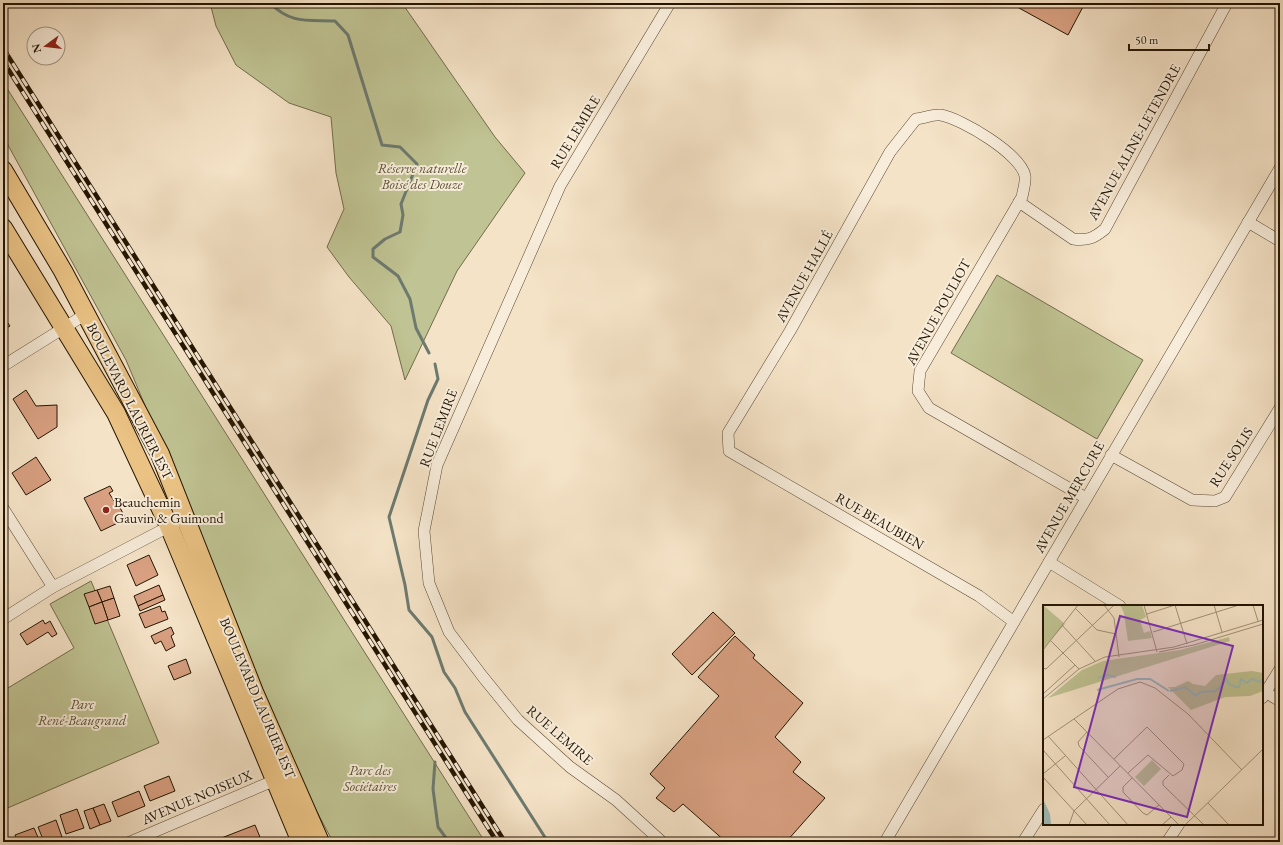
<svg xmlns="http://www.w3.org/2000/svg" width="1283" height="845" viewBox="0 0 1283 845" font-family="'EB Garamond',serif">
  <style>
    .green { fill: #c0c393; stroke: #726c4a }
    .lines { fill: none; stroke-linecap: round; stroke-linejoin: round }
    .stream { stroke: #6c7a70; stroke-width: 3 }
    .building { fill: #d8a081; stroke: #231502 }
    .minor-casing { stroke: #584833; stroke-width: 12 }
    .primary-casing { stroke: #231502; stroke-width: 20 }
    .minor { stroke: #f8eddb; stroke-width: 11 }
    .primary { stroke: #eac284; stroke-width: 18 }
    .rail-casing { stroke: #231502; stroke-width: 4.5 }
    .rail { stroke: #f8eddb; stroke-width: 3; stroke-dasharray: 9; stroke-linecap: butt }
    .poi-dot { fill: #8f2418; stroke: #f8eddb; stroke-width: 1.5 }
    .labels { text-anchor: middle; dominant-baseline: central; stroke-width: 4; stroke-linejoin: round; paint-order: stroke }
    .street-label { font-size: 14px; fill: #231502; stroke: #f8eddb }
    .park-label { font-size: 14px; font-style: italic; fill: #5a5235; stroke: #f8eddb }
    .poi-label { font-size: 14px; fill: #231502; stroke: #f8eddb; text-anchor: start }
    .inset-river { fill: none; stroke: #9dbdb9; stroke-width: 2 }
    .inset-road { fill: none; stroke: #a19178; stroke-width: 1 }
    .view { fill: #7b2cbf; fill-opacity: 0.15; stroke: #7b2cbf; stroke-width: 2 }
    .inset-edge { fill: none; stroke: #231502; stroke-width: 2 }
  </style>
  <rect width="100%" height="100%" fill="#f5e3c7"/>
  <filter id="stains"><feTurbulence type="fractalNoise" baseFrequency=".005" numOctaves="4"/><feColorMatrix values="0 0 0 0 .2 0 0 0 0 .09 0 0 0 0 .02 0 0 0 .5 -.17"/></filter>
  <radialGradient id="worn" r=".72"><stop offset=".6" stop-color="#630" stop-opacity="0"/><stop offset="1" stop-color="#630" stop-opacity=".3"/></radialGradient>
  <!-- green -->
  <g class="green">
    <polygon points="210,3 402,3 495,137 525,173 457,271 405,380 391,326 349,277 327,247 344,209 336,173 331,117 289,103 236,65 216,26"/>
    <polygon points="3,82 485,842 333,842 292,765 238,636 229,606 126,360 3,136"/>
    <polygon points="997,275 1143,360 1097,439 951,353"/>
    <polygon points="91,581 159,743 3,810 3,691 74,648 50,604"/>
  </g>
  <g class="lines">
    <!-- stream -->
    <g class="stream">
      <path d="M 270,3 C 291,24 306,20 335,21 L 348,35 L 382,145 L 400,147 L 417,164 L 401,204 L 403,215 L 400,232 L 385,239 L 373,249 L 373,257 L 398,276 L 410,299 L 416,328 L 429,353"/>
      <polyline points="435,364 438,379 428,400 389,517 405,585 409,610 432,637 444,672 455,688 465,712 548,842"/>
      <polyline points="435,762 433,789 438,827 449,842"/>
    </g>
  </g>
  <!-- building -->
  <g class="building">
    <polygon points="1010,3 1085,3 1068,35"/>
    <polygon points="3,316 10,326 3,330"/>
    <polygon points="26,390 36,406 57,405 57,427 38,439 13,399"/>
    <polygon points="36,457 51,480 26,495 12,473"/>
    <polygon points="110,486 113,491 109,493 114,501 116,500 126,519 101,531 84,498"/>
    <polygon points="149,555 158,575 136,586 127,565"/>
    <polygon points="159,585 163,595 138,606 134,596"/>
    <polygon points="110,586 114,598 102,602 97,590"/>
    <polygon points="97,590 102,602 89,607 84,594"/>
    <polygon points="163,595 165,600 140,611 138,606"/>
    <polygon points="114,598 120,616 108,620 102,602"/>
    <polygon points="102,602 108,620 95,624 89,607"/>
    <polygon points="160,606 162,612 165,611 168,619 145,628 139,614"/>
    <polygon points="713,612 735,633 692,675 672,654"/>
    <polygon points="43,620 45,624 50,621 57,634 52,637 48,632 27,645 20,634"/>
    <polygon points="171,627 174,634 171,636 175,646 166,651 161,641 155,644 151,636"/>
    <polygon points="735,636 755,655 753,658 803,703 775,737 801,762 793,772 825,798 786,842 726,842 683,804 674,812 656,798 665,788 650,774 719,696 698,677"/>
    <polygon points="186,659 191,673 174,680 168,666"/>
    <polygon points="169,776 175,791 150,801 144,786"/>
    <polygon points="139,791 145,806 118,817 112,802"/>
    <polygon points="104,804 111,821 100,825 93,808"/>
    <polygon points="93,808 100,825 90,829 84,811"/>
    <polygon points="77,809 84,828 66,834 60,815"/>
    <polygon points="56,820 62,837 50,842 44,842 38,827"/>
    <polygon points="255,825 262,842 211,842"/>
    <polygon points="34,828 40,842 18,842 15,835"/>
  </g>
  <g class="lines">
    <defs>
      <g id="minor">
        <path d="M 1019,202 L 1073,239 C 1088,241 1094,238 1105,229 L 1227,3"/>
        <polyline points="1248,222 1280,241"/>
        <polyline points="3,366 86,314"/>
        <polyline points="1111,455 1192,500 1215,501 1225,497 1280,408"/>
        <polyline points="3,508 53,587"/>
        <polyline points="1049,562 1120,606"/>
        <polyline points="3,619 53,587 174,524"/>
        <path d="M 1014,622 L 979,596 L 729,451 L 728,433 L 790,331 L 890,152 L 916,119 C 924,118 934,114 941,115 C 962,119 1021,154 1025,176 C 1026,182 1023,191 1022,197 L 920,371 L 918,391 L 929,408 L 1086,498"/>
        <polyline points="1262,690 1280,701"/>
        <polyline points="1262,698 1280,669"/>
        <polyline points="130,842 280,778"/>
        <polyline points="662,842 616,800 570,767 518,720 483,677 449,632 429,583 424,531 437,465 560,186 670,3"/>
        <polyline points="885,842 1280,168"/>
        <polyline points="1023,842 1044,809"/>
        <polyline points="1167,842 1179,824"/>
      </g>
      <g id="primary">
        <polyline points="3,170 63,271 160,454 254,692 320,842"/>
        <polyline points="3,228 116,413 169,526 301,842"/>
      </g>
    </defs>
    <!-- minor casing -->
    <use href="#minor" class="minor-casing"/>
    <!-- primary casing -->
    <use href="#primary" class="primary-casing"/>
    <!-- minor -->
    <use href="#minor" class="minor"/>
    <!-- primary -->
    <use href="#primary" class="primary"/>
    <defs>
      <g id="rail">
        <polyline points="3,48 505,842"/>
        <polyline points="3,61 497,842"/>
      </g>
    </defs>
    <!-- rail casing -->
    <use href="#rail" class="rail-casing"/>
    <!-- rail -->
    <use href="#rail" class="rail"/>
  </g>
  <!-- markers -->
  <circle class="poi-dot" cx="106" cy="510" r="4"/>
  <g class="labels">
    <!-- street labels -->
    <g class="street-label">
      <text transform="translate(575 132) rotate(-59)">RUE LEMIRE</text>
      <text transform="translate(1134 142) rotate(-61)">AVENUE ALINE-LETENDRE</text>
      <text transform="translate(804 276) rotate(-61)">AVENUE HALLÉ</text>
      <text transform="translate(938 312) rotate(-61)">AVENUE POULIOT</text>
      <text transform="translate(130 401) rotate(63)">BOULEVARD LAURIER EST</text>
      <text transform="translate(438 428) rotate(-69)">RUE LEMIRE</text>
      <text transform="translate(1231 457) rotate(-57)">RUE SOLIS</text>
      <text transform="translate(1069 497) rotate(-60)">AVENUE MERCURE</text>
      <text transform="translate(880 521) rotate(30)">RUE BEAUBIEN</text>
      <text transform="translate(258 698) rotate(67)">BOULEVARD LAURIER EST</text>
      <text transform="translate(560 735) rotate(41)">RUE LEMIRE</text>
      <text transform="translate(197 797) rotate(-23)">AVENUE NOISEUX</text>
    </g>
    <!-- park labels -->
    <g class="park-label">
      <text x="422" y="168">Réserve naturelle<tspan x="422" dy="16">Boisé des Douze</tspan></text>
      <text x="82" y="704">Parc<tspan x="82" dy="16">René-Beaugrand</tspan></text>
      <text x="370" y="770">Parc des<tspan x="370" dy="16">Sociétaires</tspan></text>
    </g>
    <!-- poi labels -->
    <g class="poi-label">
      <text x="114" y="502">Beauchemin<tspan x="114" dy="16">Gauvin &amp; Guimond</tspan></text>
    </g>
  </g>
  <!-- overview -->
  <g transform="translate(1043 605)">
    <rect width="220" height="220" fill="#f5e3c7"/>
    <path d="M 0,0 L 22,19 L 0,44 ZM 77,0 L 99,0 L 103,12 L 97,15 L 101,28 L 107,26 L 109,33 L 85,36 L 81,8 ZM 186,32 L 187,36 L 5,93 L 39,65 L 60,56 L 137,45 ZM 209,66 L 220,68 L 220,86 L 207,91 L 182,92 L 148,105 L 125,82 L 132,82 L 145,76 L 150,79 L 162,81 L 173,70 ZM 109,155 L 118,164 L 101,181 L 92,172 Z" fill="#c0c393"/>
    <path d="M 0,194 L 7,209 L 8,220 L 0,220 Z" fill="#9dbdb9"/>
    <path class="inset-river" d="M 55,73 L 64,70 L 73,72M 54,85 L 94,74 L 107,74 L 126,86M 127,86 L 142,82 L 153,91 L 157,87 L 173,86 L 184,74 L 186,79 L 193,82 L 196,82 L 198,74 L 204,78 L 209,74 L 217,77 L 220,74"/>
    <path class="inset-road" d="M 61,0 L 71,13 L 76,52M 101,0 L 114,47M 171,0 L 179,27M 210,0 L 215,16M 32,3 L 54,25 L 73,29M 104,9 L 132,0 L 144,39M 19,20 L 52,56M 110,27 L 196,0M 7,35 L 36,64M 0,45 L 35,0M 116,47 L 151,40 L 220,19M 0,63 L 3,64 L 71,0M 0,89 L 32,60M 0,94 L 36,64 L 62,52 L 131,42 L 220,15M 31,114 L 136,220M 44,127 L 35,137 L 36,141 L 65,172M 5,131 L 85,220M 0,135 L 75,84 L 97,77 L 112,83 L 145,109 L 199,165M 0,145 L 67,220M 71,154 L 104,122 L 141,159 L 139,165 L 130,171 L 105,150 L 85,168M 0,169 L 22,151M 126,170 L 120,176 L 120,180 L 161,220M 0,172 L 44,220M 89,173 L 80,182 L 80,187 L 100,208 L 104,210 L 116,200M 165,198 L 186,220M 26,220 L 31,206 L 77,161M 119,220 L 128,212M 142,220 L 220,144"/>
    <path class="view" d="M 77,11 L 190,41 L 144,212 L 31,182 Z"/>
    <rect width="220" height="220" class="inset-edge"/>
  </g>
  <!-- margin -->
  <rect width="1283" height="845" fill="none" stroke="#f5e3c7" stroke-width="16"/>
  <rect x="4" y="4" width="1275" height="837" fill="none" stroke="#231502" stroke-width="2"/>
  <rect x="8" y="8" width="1267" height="829" fill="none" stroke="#231502"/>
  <!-- north arrow -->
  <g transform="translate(46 46) rotate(255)"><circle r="19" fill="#f8eddb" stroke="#a39784"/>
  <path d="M0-3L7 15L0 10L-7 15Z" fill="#8f2418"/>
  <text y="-6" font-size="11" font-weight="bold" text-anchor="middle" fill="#231502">N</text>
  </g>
  <!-- scale -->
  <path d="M1129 44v6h80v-6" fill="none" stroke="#231502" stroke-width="2"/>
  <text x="1135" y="44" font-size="12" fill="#231502" stroke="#f8eddb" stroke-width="3" paint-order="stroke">50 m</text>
  <rect width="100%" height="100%" filter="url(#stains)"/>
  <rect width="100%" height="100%" fill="url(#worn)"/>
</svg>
